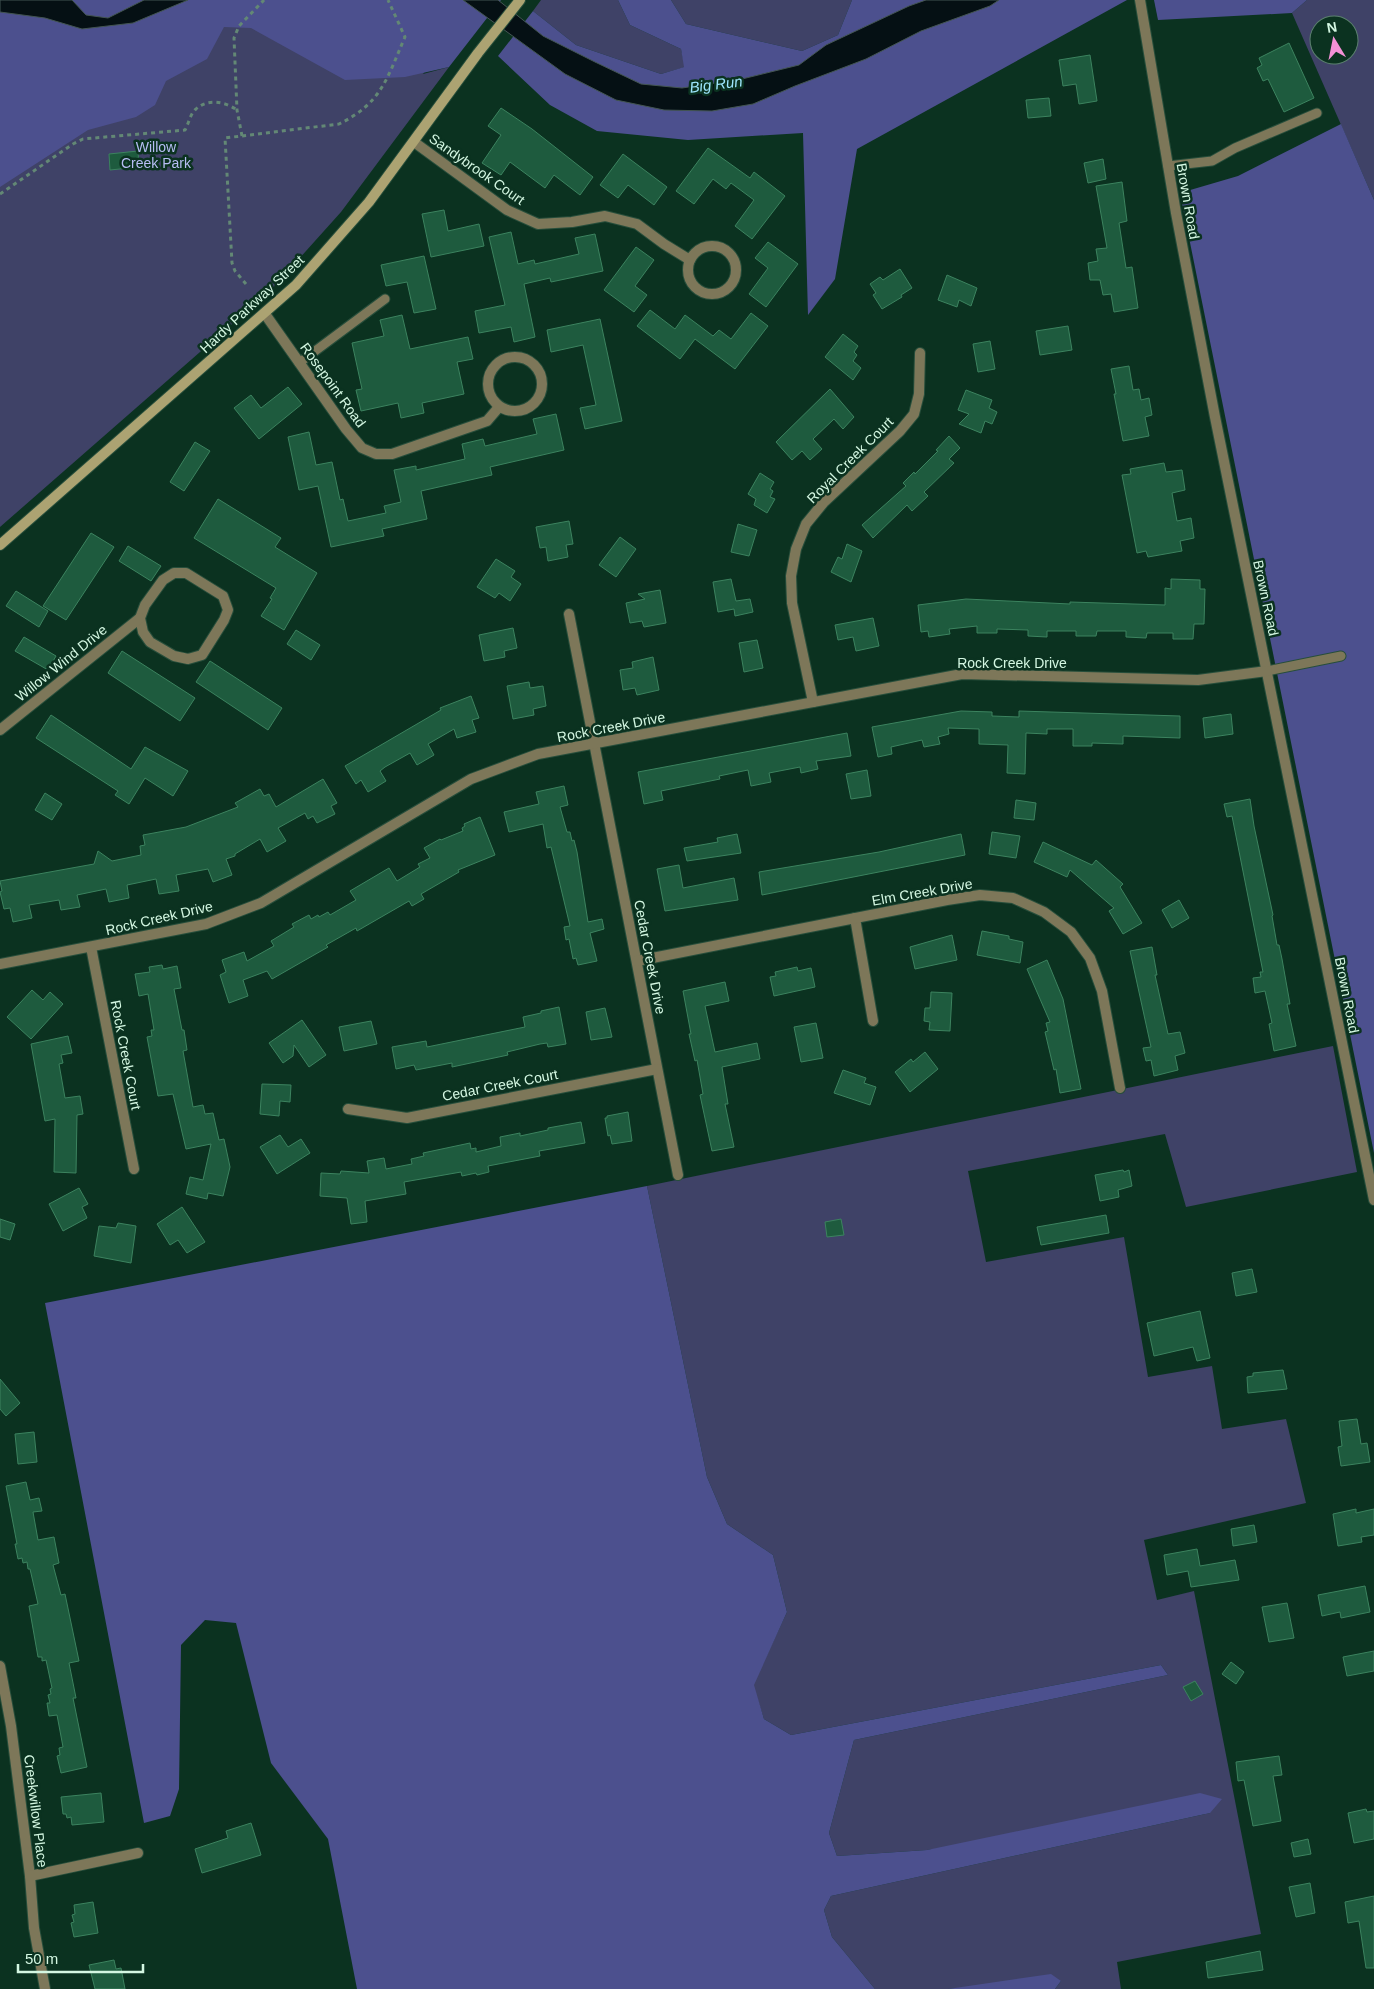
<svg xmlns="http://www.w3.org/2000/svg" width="1374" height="1989" viewBox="0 0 1374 1989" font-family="Helvetica,sans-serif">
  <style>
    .green { fill: #3f4267; fill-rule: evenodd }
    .forest { fill: #4c508e }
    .water { fill: #051014; stroke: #435552 }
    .building { fill: #1e5b3e; stroke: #3c835f }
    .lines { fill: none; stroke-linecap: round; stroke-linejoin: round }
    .service-casing { stroke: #274e3b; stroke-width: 11 }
    .minor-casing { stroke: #274e3b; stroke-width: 12 }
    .secondary-casing { stroke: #274e3b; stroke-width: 12 }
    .path { stroke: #638875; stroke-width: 3; stroke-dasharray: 4 4; stroke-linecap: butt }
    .service { stroke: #7d7759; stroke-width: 9 }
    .minor { stroke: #7d7759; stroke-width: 10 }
    .secondary { stroke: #aca372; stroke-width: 10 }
    .labels { text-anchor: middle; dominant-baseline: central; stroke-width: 5; stroke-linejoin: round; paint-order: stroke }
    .park-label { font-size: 14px; fill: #b7bdf4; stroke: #0b3220 }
    .street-label { font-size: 14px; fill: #d4f7e2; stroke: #0b3220 }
    .water-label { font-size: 15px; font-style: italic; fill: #9de5fc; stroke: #0b3220 }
  </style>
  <rect width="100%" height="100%" fill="#0b3220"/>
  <!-- green -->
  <g class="green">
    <polygon points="0,0 478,0 423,74 449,67 341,212 271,290 0,527"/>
    <polygon points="541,0 618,0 630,25 681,49 685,67 661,74 576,45 533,11"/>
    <polygon points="671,0 852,0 838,35 802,51 686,24"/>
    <path d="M 1307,0 L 1374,0 L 1374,200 L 1292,13 ZM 1319,25 L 1349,25 L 1349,55 L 1319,55 Z"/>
    <polygon points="1333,1046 1357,1172 1186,1207 1165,1134 968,1171 986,1262 1124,1237 1148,1377 1212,1366 1222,1429 1286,1419 1306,1503 1144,1540 1157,1600 1194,1591 1261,1934 1117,1962 1121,1989 1055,1989 1061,1981 948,1989 875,1989 832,1937 824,1910 831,1896 1210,1813 927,1850 837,1856 829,1833 854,1740 1168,1675 1161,1665 791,1735 764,1719 753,1685 787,1612 773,1555 727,1524 707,1477 647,1186"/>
  </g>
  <!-- forest -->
  <g class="forest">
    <polygon points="0,0 501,0 449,67 405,77 345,80 251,28 224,27 207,59 166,81 155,105 136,117 88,130 0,187"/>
    <polygon points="618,0 671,0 686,24 802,51 838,35 852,0 1127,0 857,149 835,279 808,315 803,133 688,140 597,131 550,105 498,56 533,11 576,45 661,74 684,67 681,49 630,25"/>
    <polygon points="1154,0 1307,0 1292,13 1158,20"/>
    <polygon points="1341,124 1374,200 1374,1153 1180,193 1238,176"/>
    <polygon points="647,1186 707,1477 727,1524 773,1555 787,1612 754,1685 764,1719 791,1735 1161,1665 1168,1675 854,1740 829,1833 837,1856 927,1850 1200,1793 1222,1799 1210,1813 831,1896 824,1910 832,1937 875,1989 357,1989 328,1839 271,1763 236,1623 205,1620 181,1645 179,1789 170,1816 144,1823 45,1303"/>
    <polygon points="1051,1974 1061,1981 1055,1989 948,1989"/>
  </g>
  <!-- water -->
  <g class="water">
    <polygon points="0,0 72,0 86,15 108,18 144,0 188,0 133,23 82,29 45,18 0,12"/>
    <polygon points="463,0 498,0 543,36 595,62 641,84 682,88 742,79 799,65 826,45 909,6 926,0 999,0 990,6 921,31 866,59 795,86 753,104 712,111 664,110 616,100 565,74"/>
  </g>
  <!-- building -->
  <g class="building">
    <polygon points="1289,43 1314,98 1284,112 1268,79 1263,81 1257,68 1262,65 1259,58"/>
    <polygon points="1090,55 1097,101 1079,104 1076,84 1063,86 1059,60"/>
    <polygon points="1049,98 1051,116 1028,118 1026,100"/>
    <polygon points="501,108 532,129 593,177 580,195 554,175 545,188 510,162 501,175 482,163 501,135 488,126"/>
    <polygon points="708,148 750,178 754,172 785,196 752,239 735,226 754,200 731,183 726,189 713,179 694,204 676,191"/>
    <polygon points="138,151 139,167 110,170 109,154"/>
    <polygon points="623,154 667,187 654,205 628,185 618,198 600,185"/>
    <polygon points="1103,159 1106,179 1088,183 1084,163"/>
    <polygon points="1122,182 1127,221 1119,223 1126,268 1132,267 1138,308 1114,312 1111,294 1103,295 1100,280 1090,280 1088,263 1098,261 1096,249 1107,248 1096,186"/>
    <polygon points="444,210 448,231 479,224 484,246 431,257 422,214"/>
    <polygon points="511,232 518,264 534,260 535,264 579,254 575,238 595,234 603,271 551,282 550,278 524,284 535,337 514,342 511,327 479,333 475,311 505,305 489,237"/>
    <polygon points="768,242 798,264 766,307 749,294 768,268 755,258"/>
    <polygon points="636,247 654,260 635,286 647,295 634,312 604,290"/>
    <polygon points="424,256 436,309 414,313 407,282 386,286 381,265"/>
    <polygon points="900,269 912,288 901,295 902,297 882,309 873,295 876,293 870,284 880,277 883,280"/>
    <polygon points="947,275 977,288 971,306 959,300 957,307 938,300"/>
    <polygon points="650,310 675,329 685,315 713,336 719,330 731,339 751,313 768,326 735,369 695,339 680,359 637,326"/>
    <polygon points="402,315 410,349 468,337 473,359 457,362 464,394 422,403 424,413 401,418 398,403 361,411 356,390 362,389 352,343 384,336 380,320"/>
    <polygon points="600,319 622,421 585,429 580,408 596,405 583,345 551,352 547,330"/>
    <polygon points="1068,326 1072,350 1040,355 1036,331"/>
    <polygon points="843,334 858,346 854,352 857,355 853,361 861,368 853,380 825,357"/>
    <polygon points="990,341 995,369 978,372 973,344"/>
    <polygon points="1129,366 1133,390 1139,389 1141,400 1149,398 1152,415 1145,417 1149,436 1123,441 1114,394 1116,394 1111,369"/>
    <polygon points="288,387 302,404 259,439 234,408 251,395 261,408"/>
    <polygon points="830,389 854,417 843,429 834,419 813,439 822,449 810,460 802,451 792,460 776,442"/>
    <polygon points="966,390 992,400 989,408 997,412 992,424 985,421 981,433 959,424 969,414 958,410"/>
    <polygon points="556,414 564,450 490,467 492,475 421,491 427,519 382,529 384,536 331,547 318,486 299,490 288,437 309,432 316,465 332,462 340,500 343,499 348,521 386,513 384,506 401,502 394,470 416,466 416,470 465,459 462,444 483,439 485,446 537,434 533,419"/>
    <polygon points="949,436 960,448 949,459 954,463 924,492 928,496 912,511 907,505 873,538 862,525 906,486 903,483 914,472 915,474 938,451 936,450"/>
    <polygon points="195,442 210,451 184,491 170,482"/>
    <polygon points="1164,463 1166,472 1182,470 1185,490 1172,493 1177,521 1191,518 1194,538 1180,541 1182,551 1148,557 1146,551 1137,553 1122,475 1131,474 1130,469"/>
    <polygon points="760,473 774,482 770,489 773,491 770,497 775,499 767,513 754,505 756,499 748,494"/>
    <polygon points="218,499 281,538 275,547 317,573 284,630 261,616 272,599 270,598 276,588 194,538"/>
    <polygon points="569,521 573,544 566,545 568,557 548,561 546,547 540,548 536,527"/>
    <polygon points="738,524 757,530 749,556 731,552"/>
    <polygon points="91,533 114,547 66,620 43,606"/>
    <polygon points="620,537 636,549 616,577 599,565"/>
    <polygon points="847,544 862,551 851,582 831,572 838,557 842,559"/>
    <polygon points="128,546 161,566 151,581 119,561"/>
    <polygon points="496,559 515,571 511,577 521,584 510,601 499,593 495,598 477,587"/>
    <polygon points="731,579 736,601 750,599 753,612 735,616 734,609 718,612 713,582"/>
    <polygon points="1171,579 1200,580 1200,589 1205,589 1204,624 1194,624 1193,639 1173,639 1173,633 1147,633 1146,638 1126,637 1126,631 1097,631 1096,636 1076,636 1076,631 1047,631 1047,637 1028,636 1028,630 997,629 997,633 977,633 977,626 949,629 950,634 929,637 928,631 921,632 918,605 966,599 1070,604 1070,602 1165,605 1165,588 1171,589"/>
    <polygon points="660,590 666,623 644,627 642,621 630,623 626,603 645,599 638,594"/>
    <polygon points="16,591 48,611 39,627 6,606"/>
    <polygon points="873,618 879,646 856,651 853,637 838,640 835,625"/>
    <polygon points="513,628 517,648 504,651 505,657 484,661 479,635"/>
    <polygon points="296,630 320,645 311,660 287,644"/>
    <polygon points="24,637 56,656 48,670 15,651"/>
    <polygon points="757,640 763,668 744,672 739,643"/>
    <polygon points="122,651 195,698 180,721 108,673"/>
    <polygon points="653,657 659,690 637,695 635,688 623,690 620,670 633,668 632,662"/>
    <polygon points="210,661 282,708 268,730 196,682"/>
    <polygon points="529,682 530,688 543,686 546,706 533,709 534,715 513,719 507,686"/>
    <polygon points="471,696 479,718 472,720 476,732 457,738 454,729 428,744 434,755 417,765 410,753 385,767 380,771 386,781 368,792 361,780 356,784 345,766 441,710 440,708"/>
    <polygon points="961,711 992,712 992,716 1019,717 1019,711 1180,716 1180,738 1123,736 1123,744 1092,743 1092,746 1073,746 1073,729 1047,729 1047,734 1026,733 1025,774 1007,773 1008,745 979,744 979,729 948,728 949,734 938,737 940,744 924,747 922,740 891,747 892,754 878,757 872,727"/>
    <polygon points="1231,714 1233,734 1205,738 1203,718"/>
    <polygon points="51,715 131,769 145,747 188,771 173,796 145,778 129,804 115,795 118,791 36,738"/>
    <polygon points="847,733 851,756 816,761 818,769 801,773 800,767 769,773 771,782 751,786 748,770 719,776 720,779 661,791 663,800 644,804 638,772"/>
    <polygon points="867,770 871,796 851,799 846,774"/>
    <polygon points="323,779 337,803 331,806 335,814 317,823 313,816 308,819 305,813 278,828 286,841 267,852 260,839 235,854 235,856 226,859 232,875 213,882 208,869 176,875 179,891 159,894 156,879 127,885 129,898 109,902 106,889 77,895 80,907 61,910 59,900 29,905 32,918 13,922 10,908 4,909 0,892 2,891 0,881 94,864 98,851 112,861 141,855 140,846 145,845 143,835 186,827 238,807 235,803 260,789 264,796 269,794 276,807"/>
    <polygon points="564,786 568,805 560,807 567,832 570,832 572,841 574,840 577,852 588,922 602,919 604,929 590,933 597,961 578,965 576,958 573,959 569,939 566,940 564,927 570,926 551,847 547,848 543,824 509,832 504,812 539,804 536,792"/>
    <polygon points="45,793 62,804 52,820 35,810"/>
    <polygon points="1250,799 1254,826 1273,915 1272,916 1277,945 1279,945 1282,959 1290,1004 1287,1004 1296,1046 1274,1051 1269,1024 1272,1023 1265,991 1255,993 1253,978 1261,977 1260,972 1263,972 1232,816 1227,817 1224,804"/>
    <polygon points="1016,800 1036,803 1034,820 1014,818"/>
    <polygon points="480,817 495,855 458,870 459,872 421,894 424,899 412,906 409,901 357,931 356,928 326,945 328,947 272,979 267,971 243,980 248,996 229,1003 220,975 226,972 222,960 244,952 247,961 274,946 271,941 294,927 292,924 309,915 311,919 318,915 319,917 328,912 330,915 356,900 350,891 389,868 397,881 420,867 418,864 430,858 424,848 440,839 441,840 463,831 462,828 465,826 464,824"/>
    <polygon points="992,832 1020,836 1016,858 989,854"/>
    <polygon points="737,834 741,853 687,861 684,848 718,842 717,838"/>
    <polygon points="961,834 965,855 762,895 759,872 879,852"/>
    <polygon points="1043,842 1092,865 1096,860 1123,884 1120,887 1142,923 1123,934 1109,911 1114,908 1070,870 1067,877 1034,862"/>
    <polygon points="679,865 683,888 734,878 738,900 665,911 657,869"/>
    <polygon points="1179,900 1189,918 1172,928 1162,910"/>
    <polygon points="982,931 1009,936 1009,939 1023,942 1020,963 977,955"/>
    <polygon points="952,935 957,960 915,969 910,947"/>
    <polygon points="1152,947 1157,975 1155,975 1168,1034 1180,1032 1185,1053 1175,1056 1178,1070 1154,1076 1151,1060 1146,1061 1143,1048 1151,1047 1130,951"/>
    <polygon points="1047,960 1063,999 1081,1089 1060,1093 1056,1069 1054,1070 1045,1032 1048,1031 1046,1023 1050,1022 1027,969"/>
    <polygon points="162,965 163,969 177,966 181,988 174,989 182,1030 184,1030 187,1050 183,1051 193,1107 203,1105 205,1114 213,1113 219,1140 224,1139 230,1167 223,1196 208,1193 207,1199 186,1194 190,1177 203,1180 211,1144 186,1149 173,1094 158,1096 147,1037 152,1036 151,1030 154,1030 148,994 139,996 135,974 150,972 149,967"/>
    <polygon points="797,967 798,971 811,968 815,987 774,996 770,977 776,976 775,972"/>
    <polygon points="725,982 729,1001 705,1006 715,1052 757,1043 760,1059 722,1067 728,1104 725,1104 734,1147 712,1151 700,1095 703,1094 697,1060 695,1061 689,1034 691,1034 683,991"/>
    <polygon points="32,990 43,1000 50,992 63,1004 31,1039 7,1017"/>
    <polygon points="931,992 952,993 950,1031 929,1030 930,1022 924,1021 925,1008 930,1008"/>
    <polygon points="559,1007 566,1044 548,1047 547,1043 540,1044 507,1052 508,1055 452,1067 452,1063 416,1070 414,1065 396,1069 392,1047 426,1041 427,1047 525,1027 523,1017 541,1013 541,1011"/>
    <polygon points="605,1008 612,1037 591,1040 586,1012"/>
    <polygon points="302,1020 326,1055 309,1067 294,1045 293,1056 283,1063 269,1043"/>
    <polygon points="371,1021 377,1044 344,1051 339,1027"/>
    <polygon points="816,1023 823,1058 801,1062 794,1027"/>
    <polygon points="68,1036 72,1053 61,1055 63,1063 59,1064 65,1098 80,1096 83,1114 77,1115 76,1173 54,1172 55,1119 45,1121 31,1044"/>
    <polygon points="925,1052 938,1069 910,1092 895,1072 911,1059 913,1062"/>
    <polygon points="843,1070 866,1078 864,1083 876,1087 870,1105 834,1093"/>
    <polygon points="262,1084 291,1085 290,1102 280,1101 279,1116 260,1114"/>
    <polygon points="628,1112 632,1141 612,1144 610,1135 608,1136 605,1118 607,1118 607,1116"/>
    <polygon points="581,1122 585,1143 539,1151 540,1156 488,1166 489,1172 477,1175 476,1173 462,1176 461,1172 404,1182 406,1194 365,1201 367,1222 351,1224 347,1198 320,1196 321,1173 340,1174 341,1171 369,1173 367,1161 384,1158 386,1169 412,1164 411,1159 424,1156 423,1153 470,1143 471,1149 476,1148 476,1152 501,1146 500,1137 520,1133 520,1136 548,1130 548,1128"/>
    <polygon points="280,1135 288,1147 301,1139 310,1153 277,1174 260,1147"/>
    <polygon points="1123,1170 1124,1172 1129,1170 1132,1186 1118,1190 1119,1197 1100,1201 1095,1175"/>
    <polygon points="79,1188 88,1204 82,1207 87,1218 63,1231 49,1204"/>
    <polygon points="182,1207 205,1242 187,1253 178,1240 170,1245 157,1224"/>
    <polygon points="1106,1215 1109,1233 1041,1245 1037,1227"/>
    <polygon points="0,1219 15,1224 10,1240 0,1237"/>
    <polygon points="841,1219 844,1235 827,1237 825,1222"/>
    <polygon points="118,1223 136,1226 131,1263 94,1256 99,1226 116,1228"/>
    <polygon points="1252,1269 1257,1292 1236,1296 1232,1273"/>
    <polygon points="1200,1311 1210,1358 1197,1361 1193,1347 1154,1356 1147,1323"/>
    <polygon points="1283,1370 1287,1389 1248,1393 1247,1377 1253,1376 1253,1373"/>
    <polygon points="0,1379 20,1403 6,1416 0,1409"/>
    <polygon points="1357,1419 1361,1444 1367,1443 1370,1462 1341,1466 1338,1447 1342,1446 1339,1421"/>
    <polygon points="34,1432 37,1462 18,1464 15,1434"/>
    <polygon points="26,1482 30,1500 39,1498 42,1511 33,1512 38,1540 54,1537 59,1563 53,1565 61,1595 65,1594 79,1661 69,1663 76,1698 73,1698 87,1767 61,1773 57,1756 60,1755 59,1748 63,1747 57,1715 49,1716 47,1703 50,1703 48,1695 51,1694 50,1689 52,1688 46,1660 42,1661 42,1657 38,1657 29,1606 38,1604 30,1569 28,1569 27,1562 23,1563 22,1558 18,1559 15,1544 17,1544 6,1486"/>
    <polygon points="1356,1509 1356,1513 1374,1509 1374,1535 1361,1537 1362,1542 1338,1546 1333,1514"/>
    <polygon points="1254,1525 1257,1542 1233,1546 1231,1529"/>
    <polygon points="1197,1549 1200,1566 1235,1560 1239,1580 1191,1587 1188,1571 1167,1575 1164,1555"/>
    <polygon points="1365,1586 1370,1612 1341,1618 1340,1612 1322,1616 1318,1595"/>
    <polygon points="1287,1603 1294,1638 1269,1642 1262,1607"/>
    <polygon points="1374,1651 1374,1671 1347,1676 1343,1657"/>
    <polygon points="1231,1662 1244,1672 1236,1684 1222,1674"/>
    <polygon points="1195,1681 1203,1694 1191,1701 1183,1687"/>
    <polygon points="1279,1756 1282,1775 1273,1776 1281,1821 1253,1826 1244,1780 1238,1781 1236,1762"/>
    <polygon points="101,1793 104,1822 72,1825 71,1817 67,1818 66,1814 63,1814 61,1797"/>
    <polygon points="1366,1809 1367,1812 1374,1811 1374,1839 1354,1843 1348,1813"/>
    <polygon points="251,1823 261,1855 202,1873 195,1849 228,1838 226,1831"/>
    <polygon points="1308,1839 1311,1854 1294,1857 1291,1843"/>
    <polygon points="1310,1883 1315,1913 1296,1917 1289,1887"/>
    <polygon points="1374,1896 1374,1968 1366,1968 1359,1921 1348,1923 1345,1902"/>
    <polygon points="93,1902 98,1933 74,1937 71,1923 74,1922 72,1915 75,1914 74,1905"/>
    <polygon points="1260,1951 1263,1970 1208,1978 1206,1962"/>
    <polygon points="114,1960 116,1969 121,1968 125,1989 95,1989 89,1965"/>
  </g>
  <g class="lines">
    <defs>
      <g id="service">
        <polyline points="1168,166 1212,161 1235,148 1317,113"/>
        <polyline points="299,363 385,299"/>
        <polyline points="1267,671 1341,656"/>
      </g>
      <g id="minor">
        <polyline points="1140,0 1176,213 1215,417 1374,1200"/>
        <polyline points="414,142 507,210 538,224 572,222 605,216 637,224 664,244 690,260"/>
        <circle cx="712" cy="270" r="24"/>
        <polyline points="265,314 346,429 362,448 376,454 392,454 487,421 499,407"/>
        <circle cx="515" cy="384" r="27"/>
        <polygon points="174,573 186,573 223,596 228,610 224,620 202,655 188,659 174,656 150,642 143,632 140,618 145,605 163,580"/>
        <polyline points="569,614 678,1175"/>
        <polyline points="813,702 792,603 791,576 796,549 806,524 824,502 900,431 914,414 919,394 920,353"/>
        <polyline points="0,730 140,618"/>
        <polyline points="855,918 873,1021"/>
        <polyline points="91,947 134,1169"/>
        <polyline points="637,961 947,900 980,895 1013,898 1044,912 1071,932 1090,958 1102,991 1120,1088"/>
        <polyline points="0,964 206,924 261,903 471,779 538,754 962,674 1198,680 1267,671"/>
        <polyline points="348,1109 407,1118 657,1069"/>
        <polyline points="0,1666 11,1726 30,1876 34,1928 45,1989"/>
        <polyline points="30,1876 138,1853"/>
      </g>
      <polyline id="secondary" points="0,545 296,285 369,202 478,53 520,0"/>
    </defs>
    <!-- service casing -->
    <use href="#service" class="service-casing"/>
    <!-- minor casing -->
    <use href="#minor" class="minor-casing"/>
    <!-- secondary casing -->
    <use href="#secondary" class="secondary-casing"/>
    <!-- path -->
    <g class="path">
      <polyline points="242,136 237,110 234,38 239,26 264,0"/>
      <path d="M 0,194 L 73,144 L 83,139 L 185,130 C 189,123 190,114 196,109 C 208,98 226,102 237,110"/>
      <path d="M 246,284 L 235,271 L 232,263 L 225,138 L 339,124 C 382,103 387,78 405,37 L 388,0"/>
    </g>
    <!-- service -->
    <use href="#service" class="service"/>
    <!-- minor -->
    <use href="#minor" class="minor"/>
    <!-- secondary -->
    <use href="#secondary" class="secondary"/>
  </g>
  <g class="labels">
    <!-- park labels -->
    <g class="park-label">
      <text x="156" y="147">Willow<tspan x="156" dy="16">Creek Park</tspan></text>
    </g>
    <!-- street labels -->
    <g class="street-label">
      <text transform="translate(477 169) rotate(35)">Sandybrook Court</text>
      <text transform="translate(1188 201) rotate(80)">Brown Road</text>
      <text transform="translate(252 304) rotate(-43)">Hardy Parkway Street</text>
      <text transform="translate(333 385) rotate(54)">Rosepoint Road</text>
      <text transform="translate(850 460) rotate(-45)">Royal Creek Court</text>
      <text transform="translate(1266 598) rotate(78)">Brown Road</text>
      <text transform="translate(61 663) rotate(-39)">Willow Wind Drive</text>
      <text x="1012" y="663">Rock Creek Drive</text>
      <text transform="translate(611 727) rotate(-11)">Rock Creek Drive</text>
      <text transform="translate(922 892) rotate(-10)">Elm Creek Drive</text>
      <text transform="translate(159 918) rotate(-13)">Rock Creek Drive</text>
      <text transform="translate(650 957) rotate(79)">Cedar Creek Drive</text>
      <text transform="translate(1347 995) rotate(79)">Brown Road</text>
      <text transform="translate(126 1055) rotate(79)">Rock Creek Court</text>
      <text transform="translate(500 1085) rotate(-11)">Cedar Creek Court</text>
      <text transform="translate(36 1811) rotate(83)">Creekwillow Place</text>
    </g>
    <!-- water labels -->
    <g class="water-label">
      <text transform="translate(716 84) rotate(-7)">Big Run</text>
    </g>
  </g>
  <!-- north arrow -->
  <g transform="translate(1334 40) rotate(350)"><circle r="24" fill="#0b3220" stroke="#5b816e"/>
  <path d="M0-4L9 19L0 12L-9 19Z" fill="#f391d6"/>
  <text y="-8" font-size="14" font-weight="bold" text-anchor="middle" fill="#d4f7e2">N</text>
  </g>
  <!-- scale -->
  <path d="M18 1964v8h125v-8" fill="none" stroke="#d4f7e2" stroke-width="2.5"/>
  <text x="25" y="1964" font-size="15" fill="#d4f7e2" stroke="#0b3220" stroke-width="4" paint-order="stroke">50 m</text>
</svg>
